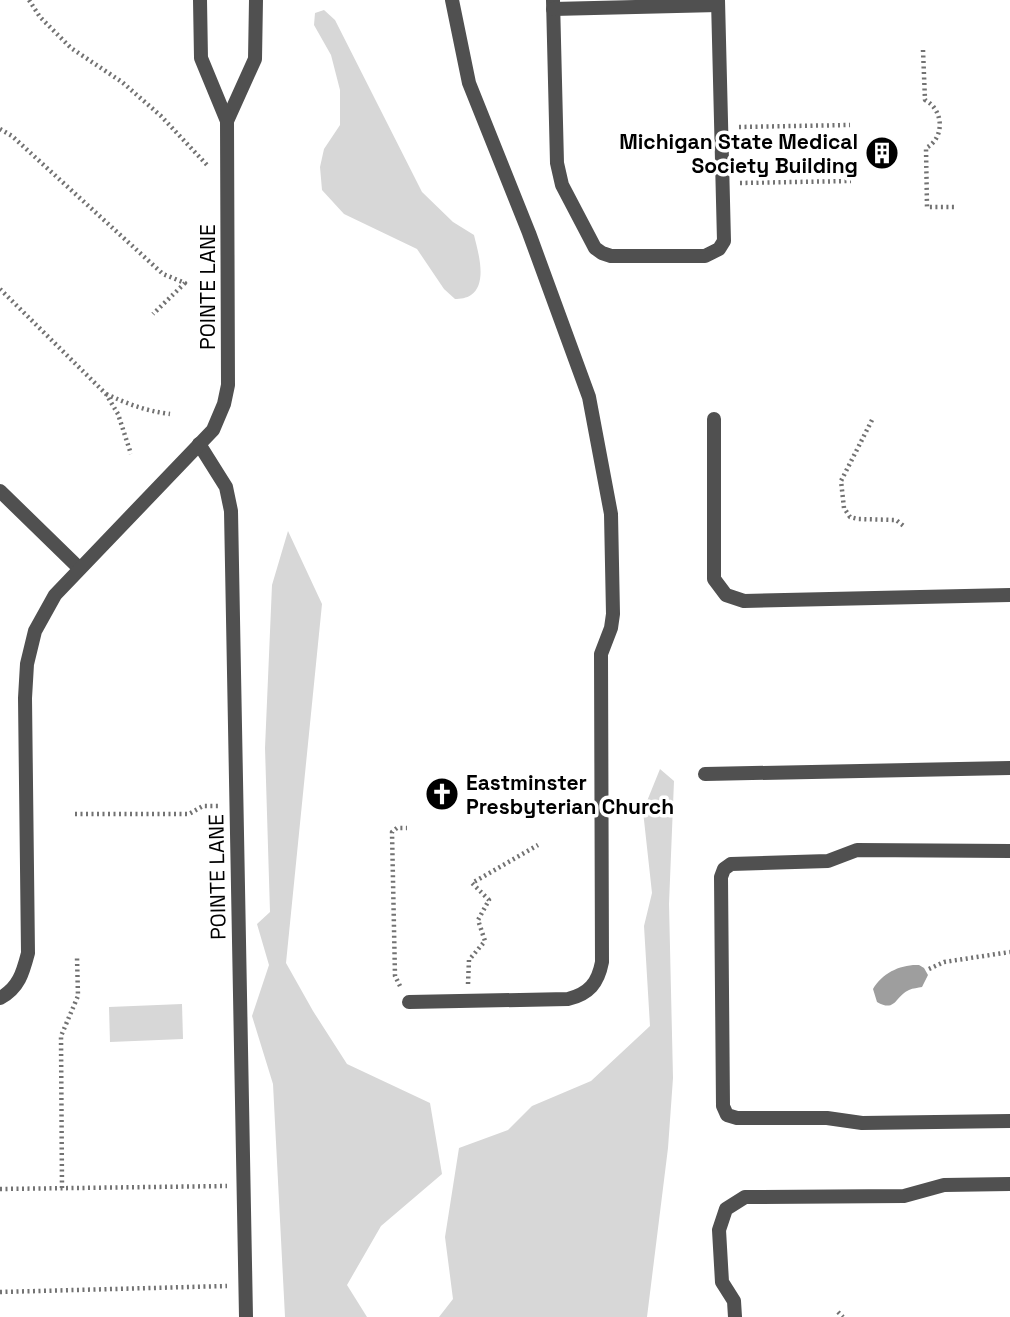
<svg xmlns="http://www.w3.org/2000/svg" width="1010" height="1317" viewBox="0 0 1010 1317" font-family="'Space Grotesk',sans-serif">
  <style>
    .green { fill: #d7d7d7 }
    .water { fill: #9e9e9e }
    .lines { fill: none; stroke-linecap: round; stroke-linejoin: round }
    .path { stroke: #727272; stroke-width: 4.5; stroke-dasharray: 2 3.5; stroke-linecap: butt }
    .service { stroke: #505050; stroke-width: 14 }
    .minor { stroke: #505050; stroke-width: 14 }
    .labels { text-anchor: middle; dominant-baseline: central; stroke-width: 7; stroke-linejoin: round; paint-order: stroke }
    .poi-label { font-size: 21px; font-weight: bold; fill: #000; stroke: #fff; text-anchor: end }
    .street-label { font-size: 21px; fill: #000; stroke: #fff }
  </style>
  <rect width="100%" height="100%" fill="#fff"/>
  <!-- green -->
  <g class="green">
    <path d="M 324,10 L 335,20 L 422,192 L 453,222 L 474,235 C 478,252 488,283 471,295 C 467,298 460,299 455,299 L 444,289 L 417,249 L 344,214 L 322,190 L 320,167 L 324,149 L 340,125 L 340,90 L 331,55 L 314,25 L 315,13 Z"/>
    <polygon points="288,531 322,604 286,963 313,1011 347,1064 430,1103 442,1174 381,1226 347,1285 367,1317 285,1317 273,1084 252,1016 269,965 257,924 270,912 265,748 272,585"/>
    <polygon points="660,769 674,781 669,904 673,1078 668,1148 647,1317 439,1317 453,1299 445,1237 459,1148 508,1130 532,1106 591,1081 650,1026 644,926 652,893 643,811"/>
    <polygon points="182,1004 183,1039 110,1042 109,1007"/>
  </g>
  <!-- water -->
  <path class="water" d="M 919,965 L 924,968 L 928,975 L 922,987 C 918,988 913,988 909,990 C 895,996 896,1013 877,1002 L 873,989 C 882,973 901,964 919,965 Z"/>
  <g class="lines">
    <!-- path -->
    <g class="path">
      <polyline points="29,0 40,17 71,48 122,82 161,116 207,165"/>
      <path d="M 923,50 L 925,100 C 944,110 945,138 926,148 L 927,207 L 956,207"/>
      <polyline points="739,127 850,125"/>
      <polyline points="0,129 12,136 163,274 185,283 153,314"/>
      <polyline points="740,183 851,181"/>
      <polyline points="0,289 106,394 118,414 131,454"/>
      <path d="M 106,394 C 128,404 146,411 170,414"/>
      <polyline points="872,420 841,481 844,508 850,517 858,519 896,520 905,527"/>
      <polyline points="75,814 189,814 203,806 219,806"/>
      <polyline points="929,969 944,962 1010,952"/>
      <polyline points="468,984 469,960 485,941 478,920 489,900 472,883 538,845"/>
      <polyline points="400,986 395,976 392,832 397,828 407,828"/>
      <polyline points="62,1188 61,1036 78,996 77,957"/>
      <polyline points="0,1189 227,1186"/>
      <polyline points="0,1292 227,1286"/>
      <polyline points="838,1312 843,1317"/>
    </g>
    <!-- service -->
    <g class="service">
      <polyline points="553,0 557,163 562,185 595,248 602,253 611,256 705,256 719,249 724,241 718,0"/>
      <polyline points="553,9 718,5"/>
      <polyline points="714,419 714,579 726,595 744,601 1010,595"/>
      <polyline points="0,491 79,568"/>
      <polyline points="705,774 1010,768"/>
      <polyline points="1010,851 857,850 828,861 731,864 724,869 721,877 723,1106 727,1115 737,1118 827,1118 862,1123 1010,1121"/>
      <path d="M 409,1002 L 568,999 C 589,994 598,983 602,962 L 601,654 L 611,628 L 613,614 L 611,514 L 589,397 L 529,233 L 469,83 L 452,0"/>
      <polyline points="735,1317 734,1301 722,1282 719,1230 726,1209 745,1197 904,1196 944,1185 1010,1184"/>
    </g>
    <!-- minor -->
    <g class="minor">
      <polyline points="227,121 255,59 256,0"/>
      <polyline points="199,444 226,487 231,511 246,1317"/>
      <path d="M 0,998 C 19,988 23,972 28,953 L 25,698 L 27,664 L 35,631 L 55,595 L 213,430 L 224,404 L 228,385 L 227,121 L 201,58 L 200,0"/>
    </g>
  </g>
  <!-- icons -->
  <defs>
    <symbol id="building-disc" viewBox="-11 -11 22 22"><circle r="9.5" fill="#000" stroke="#fff"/><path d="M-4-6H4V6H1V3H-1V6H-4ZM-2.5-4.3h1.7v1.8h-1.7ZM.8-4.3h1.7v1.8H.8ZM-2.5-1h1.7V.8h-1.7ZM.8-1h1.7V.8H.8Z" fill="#fff"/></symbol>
    <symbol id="church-disc" viewBox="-11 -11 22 22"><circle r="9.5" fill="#000" stroke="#fff"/><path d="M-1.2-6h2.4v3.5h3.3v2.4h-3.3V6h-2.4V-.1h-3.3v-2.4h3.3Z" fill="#fff"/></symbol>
  </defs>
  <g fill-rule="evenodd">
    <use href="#building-disc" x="863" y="134" width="38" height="38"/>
    <use href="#church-disc" x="423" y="775" width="38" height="38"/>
  </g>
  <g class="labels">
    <!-- poi labels -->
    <g class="poi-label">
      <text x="858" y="141">Michigan State Medical<tspan x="858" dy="24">Society Building</tspan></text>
      <text x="466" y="782" text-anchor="start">Eastminster<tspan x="466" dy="24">Presbyterian Church</tspan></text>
    </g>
    <!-- street labels -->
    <g class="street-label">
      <text transform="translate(207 287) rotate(-90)">POINTE LANE</text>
      <text transform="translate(217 877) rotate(-91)">POINTE LANE</text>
    </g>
  </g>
</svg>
